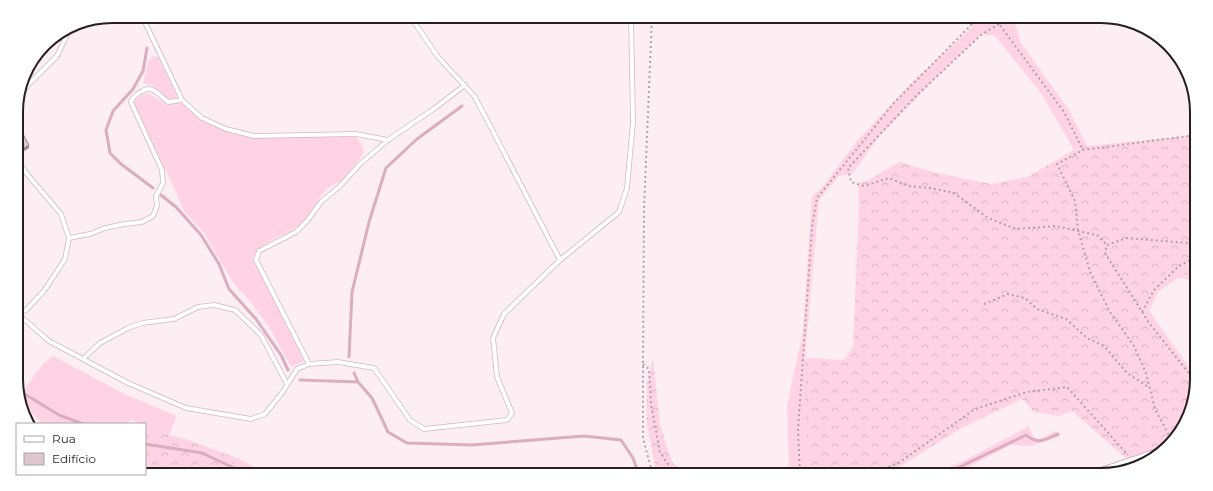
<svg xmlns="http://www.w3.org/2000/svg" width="1213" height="491" viewBox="0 0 1213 491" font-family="Montserrat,sans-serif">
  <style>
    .grass { fill: #ffd3e3 }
    .forest { fill: url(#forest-crowns) }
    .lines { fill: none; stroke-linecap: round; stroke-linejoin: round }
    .stream { stroke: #dbaebf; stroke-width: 3 }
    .lane-casing { stroke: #cfb8c1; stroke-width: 5.5 }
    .secondary-casing { stroke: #cfb8c1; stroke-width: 14 }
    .path { stroke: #afa2a6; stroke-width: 2; stroke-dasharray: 2 3; stroke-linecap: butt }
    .lane { stroke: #fff; stroke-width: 4 }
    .secondary { stroke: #fff; stroke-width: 12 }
    .wall { fill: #beaab1 }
    .shaded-wall { fill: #9b8b90 }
    .building { fill: #ddc6ce; stroke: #9b8b90 }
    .rim { fill: none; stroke: #271e21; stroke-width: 2 }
  </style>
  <defs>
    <pattern id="forest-crowns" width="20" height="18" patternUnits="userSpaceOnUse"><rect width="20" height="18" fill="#ffd3e3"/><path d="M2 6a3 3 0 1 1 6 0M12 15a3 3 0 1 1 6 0" fill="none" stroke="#dbb5c2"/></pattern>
  </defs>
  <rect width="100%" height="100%" fill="#fdeef3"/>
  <!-- grass -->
  <g class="grass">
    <polygon points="973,16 1013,16 1021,43 1069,110 1087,146 1074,150 1041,93 995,36 982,34 935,79 879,137 852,174 839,176 819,200 805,359 805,413 809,471 789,471 787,405 803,332 812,196 821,189 857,141 911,83 972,27"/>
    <path d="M 154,56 L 158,57 L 177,97 L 173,99 L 167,98 C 160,90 153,85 143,83 L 149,60 Z"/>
    <path d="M 148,93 L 167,105 L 180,102 C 187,106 192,114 199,118 C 207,123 226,130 236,133 C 275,144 316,132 356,137 L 362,145 L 364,152 C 358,161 352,171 344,179 C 340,183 333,184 328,188 C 316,199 312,217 298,226 C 282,238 261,240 252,259 L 266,284 L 304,361 L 291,367 L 268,325 L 245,295 L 239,290 L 231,279 L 204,233 L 184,211 L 176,192 L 134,103 C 136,97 142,95 148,93 Z"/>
    <polygon points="1172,269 1194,277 1194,280 1178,278 1158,292 1149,311 1192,371 1192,381 1191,382 1140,312 1154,283"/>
    <polygon points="53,356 124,394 177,416 169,435 145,426 145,424 141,424 131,420 125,424 43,424 18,398 43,364"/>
    <polygon points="1029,426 1035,441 1055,431 1061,436 1032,446 1011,445 953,475 933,475 973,456"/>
    <polygon points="237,458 260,470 271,475 225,475"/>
    <polygon points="367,469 389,470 398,475 346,475"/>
  </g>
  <!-- forest -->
  <g class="forest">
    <polygon points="1196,135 1194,277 1172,269 1154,283 1140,312 1192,384 1192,410 1166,446 1126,458 1072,411 1059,416 1034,412 1022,399 958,430 893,471 882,475 766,475 789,471 809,471 805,413 805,359 811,358 844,360 853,347 859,205 858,183 869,180 899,162 937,173 991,184 1027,177 1074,150 1087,146"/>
    <polygon points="653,358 660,425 672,462 687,475 658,475 656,471 647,424 647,384"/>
    <polygon points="145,426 169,435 189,440 237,458 225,475 106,474 145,474"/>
  </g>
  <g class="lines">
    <!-- stream -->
    <g class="stream">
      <polyline points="147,48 143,71 133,89 113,111 106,130 110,153 121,164 153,188"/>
      <polyline points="161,195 176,207 201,235 219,264 229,289 256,319 281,355 288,370"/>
      <polyline points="349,357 352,292 369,222 386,168 417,139 462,106"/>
      <polyline points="354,373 358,382"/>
      <polyline points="300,380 358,382 372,398 388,432 407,443 472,445 584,436 621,440 633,458 639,475"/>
      <polyline points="18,390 59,415 83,424"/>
      <polyline points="145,444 202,453 249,475"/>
      <path d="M 943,475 L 1026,435 C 1039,445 1044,440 1058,434"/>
    </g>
    <defs>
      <g id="lane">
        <polyline points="142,16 182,100 202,118 226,129 254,136 356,134 388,140"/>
        <polyline points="410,16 438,57 475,97 560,260"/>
        <polyline points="18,99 28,85 57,56 71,26"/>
        <polyline points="17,159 27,174 61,214 69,238 65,259 44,291 26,310 17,314"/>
        <path d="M 69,238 L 90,234 L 105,228 L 125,224 L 142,222 L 153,216 L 157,206 L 156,196 L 163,183 L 162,170 L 131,102 C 133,97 134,96 139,93 C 152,83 158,94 168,102 L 182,100"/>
        <polyline points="18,314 49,341 128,383 186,408 251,419 265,414 282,393 297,369 309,364 338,362 374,368 410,420 424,429 507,420 512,413 497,377 493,338 504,314 560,260 619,212 627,188 633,122 631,16"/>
        <polyline points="83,359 100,343 128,328 142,323 174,319 198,307 214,305 235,310 261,335 287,384"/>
        <polyline points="309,364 256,260 259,251 296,232 307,221 321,202 340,186 360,164 388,140 435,108 465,85"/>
      </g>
      <polyline id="secondary" points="1099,475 1161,454"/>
    </defs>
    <!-- lane casing -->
    <use href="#lane" class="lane-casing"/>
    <!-- secondary casing -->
    <use href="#secondary" class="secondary-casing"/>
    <!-- path -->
    <g class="path">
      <polyline points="652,16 644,209 643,364 643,438 651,468 654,475"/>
      <polyline points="997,16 999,24 1064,112 1083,150"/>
      <polyline points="999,24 981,35 916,96 848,168 851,182 864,186 889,178 908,186 930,188 954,193 988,218 1016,229 1055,226 1097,235 1107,245"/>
      <polyline points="984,304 1008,294 1025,298 1037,309 1066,319 1087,338 1104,346 1127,373 1150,388"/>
      <polyline points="1142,312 1154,290 1179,266 1194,258"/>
      <polyline points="643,364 649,369 651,404 660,452 675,475"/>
      <polyline points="1192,377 1149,323 1105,253 1107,245 1127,238 1188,243 1194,242"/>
      <polyline points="1171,439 1155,409 1146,373 1134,346 1110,312 1090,272 1078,230 1075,201 1057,164 1083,150 1196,135"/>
      <polyline points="801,475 800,475 798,430 812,227 817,198 894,103 975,21 977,16"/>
      <polyline points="865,475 897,464 975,409 1027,392 1067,387 1127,454"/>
    </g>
    <!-- lane -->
    <use href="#lane" class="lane"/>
    <!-- secondary -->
    <use href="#secondary" class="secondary"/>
  </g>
  <!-- wall -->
  <polygon class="wall" points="18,136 29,148 24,151 18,140"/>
  <!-- shaded-wall -->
  <polygon class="shaded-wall" points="29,145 29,148 24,151 24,148"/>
  <!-- building -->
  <polygon class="building" points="23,134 29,145 24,148 18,136"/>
  <!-- crop -->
  <path d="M0 0H1213V491H0ZM112 23H1101A89 89 0 0 1 1190 112V379A89 89 0 0 1 1101 468H112A89 89 0 0 1 23 379V112A89 89 0 0 1 112 23Z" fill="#fff" fill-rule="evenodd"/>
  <path class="rim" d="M112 23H1101A89 89 0 0 1 1190 112V379A89 89 0 0 1 1101 468H112A89 89 0 0 1 23 379V112A89 89 0 0 1 112 23Z"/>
  <!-- legend -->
  <rect x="16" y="423" width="130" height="52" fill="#ffffff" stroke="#a9a5a6"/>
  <rect x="24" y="436" width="20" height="6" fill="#ffffff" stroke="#a9a5a6"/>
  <text x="52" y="443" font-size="12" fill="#271e21">Rua</text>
  <rect x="24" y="453" width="20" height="12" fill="#ddc6ce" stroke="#a9a5a6"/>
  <text x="52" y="463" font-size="12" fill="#271e21">Edifício</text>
</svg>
